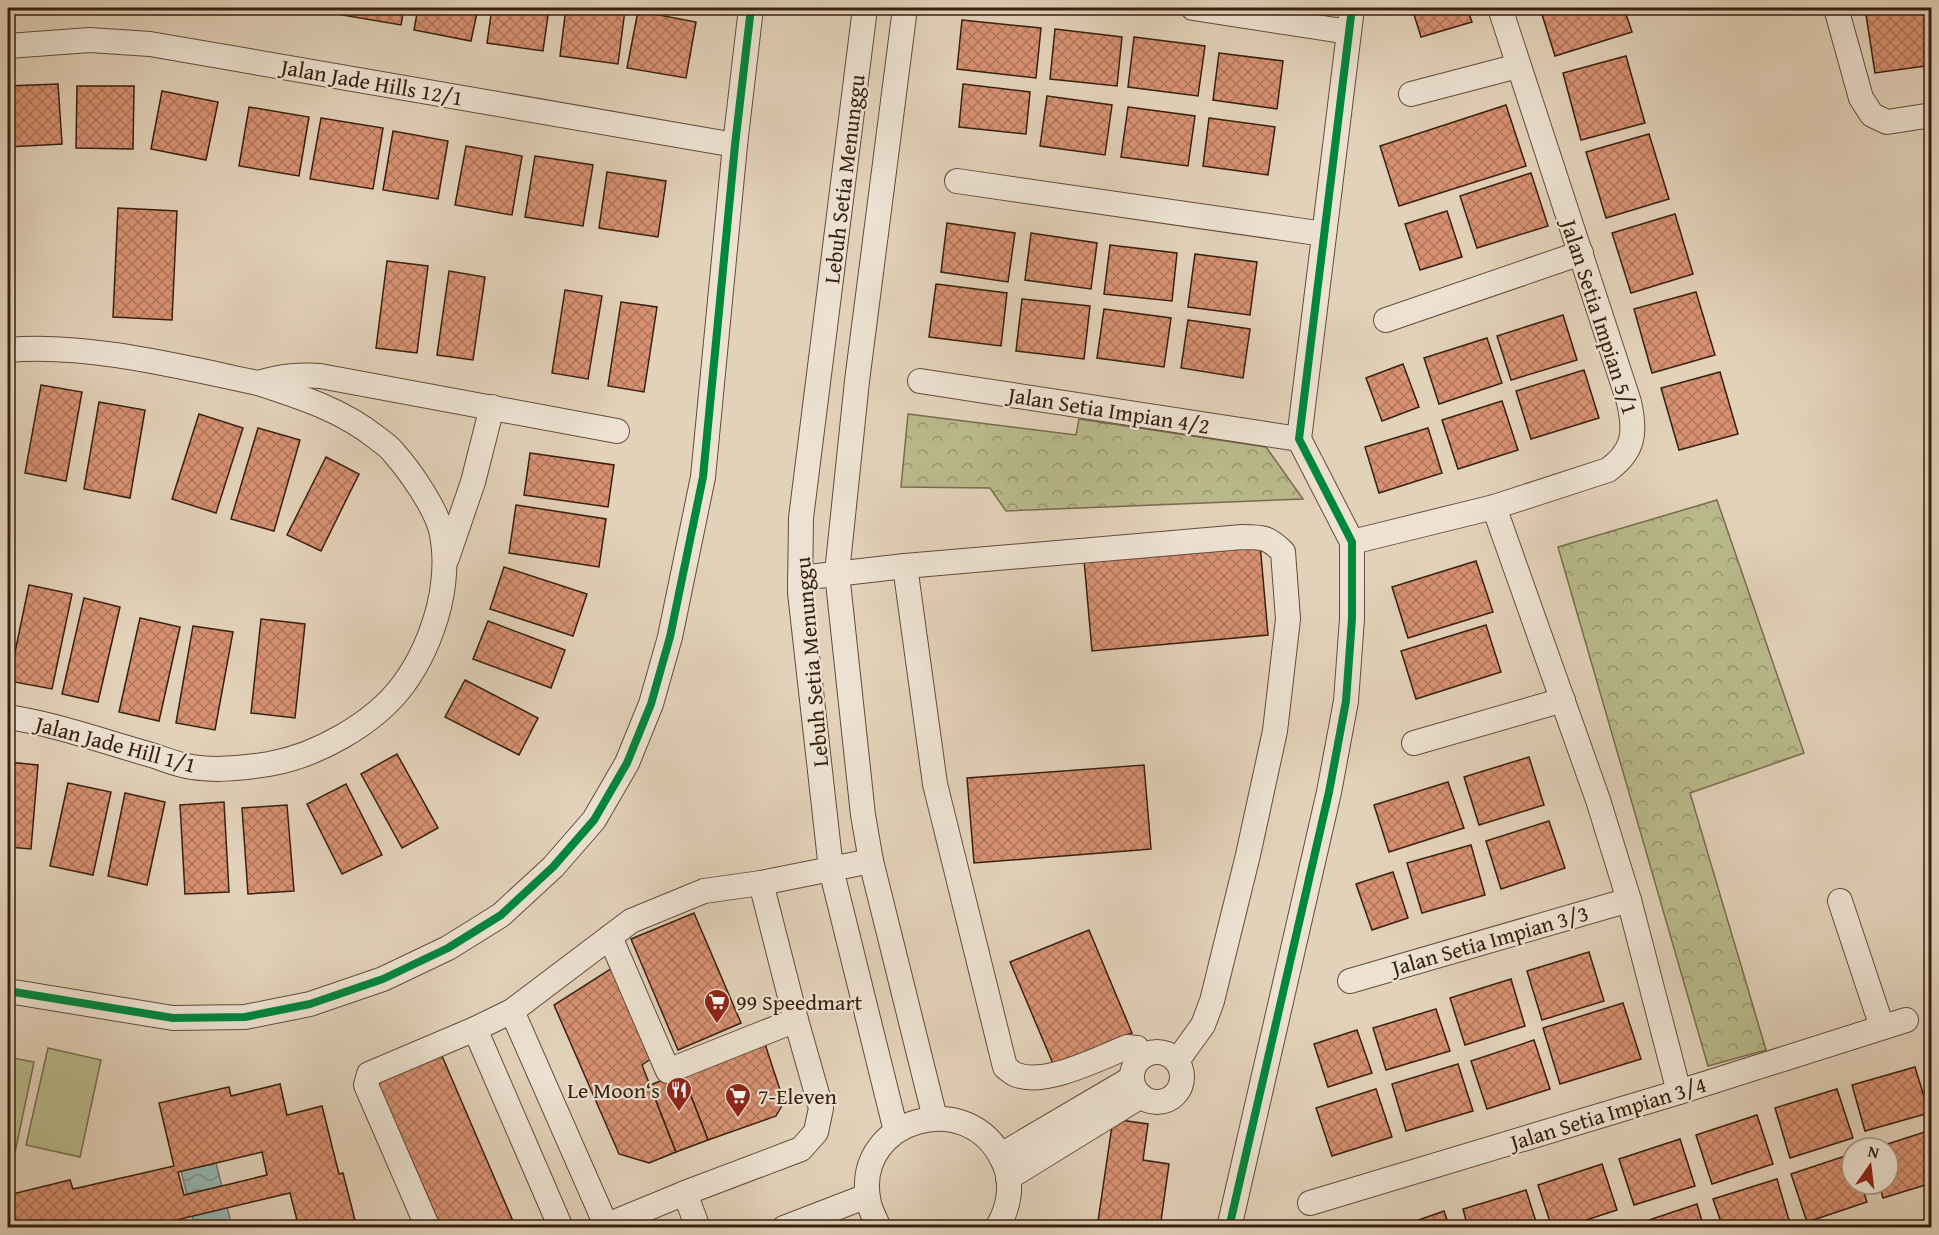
<svg xmlns="http://www.w3.org/2000/svg" width="1939" height="1235" viewBox="0 0 1939 1235" font-family="'Gentium Book Plus',serif">
  <style>
    .park { fill: url(#park-crowns); stroke: #786d4e; stroke-width: 1.5 }
    .pitch { fill: #b9ba8c; stroke: #786d4e; stroke-width: 1.5 }
    .water { fill: url(#water-waves); stroke: #707b71; stroke-width: 1.5 }
    .building { fill: url(#building-cross-hatch); stroke: #38200f; stroke-width: 1.5; fill-rule: evenodd }
    .lines { fill: none; stroke-linecap: round; stroke-linejoin: round }
    .minor-casing { stroke: #634c3a; stroke-width: 26 }
    .path { stroke: #38200f; stroke-width: 4; stroke-dasharray: 4.5 3; stroke-linecap: butt }
    .minor { stroke: #ede2d2; stroke-width: 24 }
    .cycleway-casing { stroke: #ede2d2; stroke-width: 11 }
    .cycleway { stroke: #00873e; stroke-width: 8 }
    .labels { text-anchor: middle; dominant-baseline: central; stroke-width: 4.5; stroke-linejoin: round; paint-order: stroke }
    .street-label { font-size: 22px; fill: #38200f; stroke: #ede2d2 }
    .poi-label { font-size: 22px; fill: #38200f; stroke: #ede2d2; text-anchor: start }
  </style>
  <defs>
    <pattern id="park-crowns" width="20" height="18" patternUnits="userSpaceOnUse" patternTransform="scale(1.5)"><rect width="20" height="18" fill="#b9ba8c"/><path d="M2 6a3 3 0 1 1 6 0M12 15a3 3 0 1 1 6 0" fill="none" stroke="#979771"/></pattern>
    <pattern id="water-waves" width="16" height="10" patternUnits="userSpaceOnUse" patternTransform="scale(1.5)"><rect width="16" height="10" fill="#95b7b2"/><path d="M0 5q4-4 8 0t8 0" fill="none" stroke="#7b948f"/></pattern>
    <pattern id="building-cross-hatch" width="8" height="8" patternUnits="userSpaceOnUse" patternTransform="scale(1.5)"><rect width="8" height="8" fill="#d89172"/><path d="M0 0l8 8M0 8l8-8" fill="none" stroke="#b0765c"/></pattern>
  </defs>
  <rect width="100%" height="100%" fill="#e3d2ba"/>
  <filter id="stains"><feTurbulence type="fractalNoise" baseFrequency=".00333" numOctaves="4"/><feColorMatrix values="0 0 0 0 .2 0 0 0 0 .09 0 0 0 0 .02 0 0 0 .5 -.17"/></filter>
  <radialGradient id="worn" r=".72"><stop offset=".6" stop-color="#630" stop-opacity="0"/><stop offset="1" stop-color="#630" stop-opacity=".3"/></radialGradient>
  <!-- park -->
  <g class="park">
    <polygon points="908,414 1076,435 1079,419 1266,447 1303,499 1006,511 990,488 901,487"/>
    <polygon points="1717,500 1804,753 1690,793 1766,1050 1708,1066 1558,547"/>
  </g>
  <!-- pitch -->
  <g class="pitch">
    <polygon points="48,1048 101,1060 80,1157 26,1145"/>
    <polygon points="8,1057 34,1062 13,1162 8,1160"/>
  </g>
  <!-- water -->
  <polygon class="water" points="216,1163 232,1227 195,1227 181,1171"/>
  <!-- building -->
  <g class="building">
    <polygon points="286,8 329,8 328,14"/>
    <polygon points="343,8 404,8 401,25 342,15"/>
    <polygon points="418,8 478,8 471,41 414,30"/>
    <polygon points="492,8 549,8 543,51 487,43"/>
    <polygon points="566,8 605,8 625,10 618,64 560,56"/>
    <polygon points="1412,8 1467,8 1472,22 1421,37"/>
    <polygon points="1540,8 1624,8 1632,32 1555,56"/>
    <polygon points="1865,8 1932,8 1932,65 1875,73"/>
    <polygon points="638,11 696,22 686,78 627,68"/>
    <polygon points="962,20 1041,28 1036,78 957,69"/>
    <polygon points="1055,29 1122,37 1117,86 1050,79"/>
    <polygon points="1134,37 1205,46 1198,96 1128,87"/>
    <polygon points="1219,53 1283,61 1277,109 1213,100"/>
    <polygon points="1626,56 1645,123 1581,140 1563,73"/>
    <polygon points="58,84 62,144 8,147 8,86"/>
    <polygon points="963,84 1030,92 1026,134 959,127"/>
    <polygon points="77,86 134,86 133,149 76,148"/>
    <polygon points="162,91 218,102 206,160 151,149"/>
    <polygon points="1047,96 1112,105 1105,155 1040,146"/>
    <polygon points="1506,105 1526,166 1399,206 1380,146"/>
    <polygon points="249,107 309,117 299,176 239,166"/>
    <polygon points="1128,107 1195,116 1188,166 1121,157"/>
    <polygon points="321,118 383,128 373,189 310,179"/>
    <polygon points="1209,118 1275,127 1268,175 1203,166"/>
    <polygon points="393,131 448,141 438,199 383,190"/>
    <polygon points="1649,134 1669,199 1606,218 1586,152"/>
    <polygon points="466,146 522,156 512,215 455,205"/>
    <polygon points="535,156 593,165 583,226 525,217"/>
    <polygon points="607,172 666,181 658,237 599,228"/>
    <polygon points="1531,173 1548,226 1477,248 1460,196"/>
    <polygon points="118,208 177,211 172,320 113,317"/>
    <polygon points="1447,211 1462,257 1420,270 1405,224"/>
    <polygon points="1675,214 1693,274 1631,293 1612,233"/>
    <polygon points="947,223 1015,233 1008,282 941,272"/>
    <polygon points="1031,233 1097,243 1091,289 1025,280"/>
    <polygon points="1110,245 1177,253 1172,301 1104,294"/>
    <polygon points="1195,254 1257,262 1250,315 1188,307"/>
    <polygon points="387,261 428,266 417,353 376,348"/>
    <polygon points="449,271 485,277 473,360 437,355"/>
    <polygon points="936,284 1007,293 1001,346 929,337"/>
    <polygon points="565,290 602,296 588,379 552,373"/>
    <polygon points="1696,292 1715,355 1652,373 1634,309"/>
    <polygon points="1022,299 1090,306 1084,359 1016,351"/>
    <polygon points="621,302 657,307 644,392 608,386"/>
    <polygon points="1104,309 1171,318 1164,367 1097,358"/>
    <polygon points="1563,315 1577,360 1511,380 1497,336"/>
    <polygon points="1188,320 1250,329 1243,378 1181,368"/>
    <polygon points="1487,338 1502,383 1439,404 1424,358"/>
    <polygon points="1403,364 1419,407 1382,421 1366,378"/>
    <polygon points="1584,370 1599,418 1531,439 1516,391"/>
    <polygon points="1720,372 1738,434 1679,450 1661,388"/>
    <polygon points="41,385 82,392 66,481 25,473"/>
    <polygon points="1502,401 1518,450 1458,469 1442,420"/>
    <polygon points="99,402 145,410 130,498 84,489"/>
    <polygon points="199,414 243,428 216,513 172,499"/>
    <polygon points="258,428 300,440 274,531 231,519"/>
    <polygon points="1428,428 1442,473 1379,493 1365,447"/>
    <polygon points="530,453 614,465 608,507 524,495"/>
    <polygon points="326,457 359,474 321,551 287,535"/>
    <polygon points="516,505 606,519 599,567 509,553"/>
    <polygon points="1260,544 1268,635 1092,651 1084,560"/>
    <polygon points="1476,561 1493,612 1408,638 1392,587"/>
    <polygon points="504,567 587,594 573,636 490,609"/>
    <polygon points="29,585 72,594 52,689 9,681"/>
    <polygon points="84,598 120,607 98,702 62,694"/>
    <polygon points="140,618 180,627 159,721 119,712"/>
    <polygon points="261,619 305,624 295,718 251,713"/>
    <polygon points="488,621 565,650 551,688 473,659"/>
    <polygon points="1486,625 1501,672 1416,699 1401,651"/>
    <polygon points="193,626 233,632 215,730 176,723"/>
    <polygon points="465,680 538,718 519,755 445,717"/>
    <polygon points="397,754 438,828 402,848 361,774"/>
    <polygon points="1529,757 1544,805 1479,825 1464,777"/>
    <polygon points="8,762 38,765 31,849 8,847"/>
    <polygon points="1144,765 1151,849 974,863 967,778"/>
    <polygon points="1448,782 1464,828 1389,852 1374,805"/>
    <polygon points="68,783 111,792 93,875 50,866"/>
    <polygon points="346,784 382,855 342,874 307,804"/>
    <polygon points="125,793 165,802 147,885 108,876"/>
    <polygon points="224,802 229,892 185,894 180,805"/>
    <polygon points="287,805 294,891 248,894 242,808"/>
    <polygon points="1549,821 1565,868 1501,889 1486,841"/>
    <polygon points="1471,845 1485,895 1422,913 1407,863"/>
    <polygon points="1393,872 1408,918 1372,930 1356,884"/>
    <polygon points="694,913 741,1023 678,1050 631,939"/>
    <polygon points="1089,930 1132,1033 1054,1066 1010,962"/>
    <polygon points="1589,952 1604,1001 1542,1020 1527,971"/>
    <polygon points="612,968 652,1058 642,1065 676,1152 649,1163 619,1154 554,1005"/>
    <polygon points="1511,979 1525,1026 1465,1045 1450,998"/>
    <polygon points="1623,1003 1641,1059 1560,1084 1543,1028"/>
    <polygon points="1436,1009 1450,1051 1386,1070 1373,1028"/>
    <polygon points="1357,1030 1372,1073 1328,1087 1314,1044"/>
    <polygon points="1534,1040 1550,1089 1487,1109 1471,1061"/>
    <polygon points="764,1041 784,1102 776,1116 708,1140 682,1073"/>
    <polygon points="442,1056 513,1221 497,1228 441,1228 378,1083"/>
    <polygon points="1458,1064 1473,1111 1406,1131 1392,1084"/>
    <polygon points="1915,1067 1929,1113 1865,1131 1852,1085"/>
    <polygon points="682,1073 708,1140 676,1152 650,1085"/>
    <path d="M 280,1084 L 287,1115 L 322,1106 L 339,1174 L 343,1173 L 357,1228 L 299,1228 L 290,1193 L 143,1228 L 8,1228 L 8,1195 L 70,1180 L 73,1189 L 174,1166 L 159,1103 L 229,1087 L 231,1096 ZM 262,1152 L 267,1175 L 184,1195 L 178,1172 Z"/>
    <polygon points="1376,1089 1392,1137 1332,1156 1316,1108"/>
    <polygon points="1837,1089 1853,1138 1790,1158 1775,1108"/>
    <polygon points="1757,1115 1773,1164 1712,1184 1696,1135"/>
    <polygon points="1113,1119 1148,1124 1143,1160 1169,1164 1160,1228 1097,1228"/>
    <polygon points="1931,1130 1932,1183 1883,1198 1879,1184 1888,1184 1888,1148 1875,1148"/>
    <polygon points="1680,1139 1695,1186 1634,1205 1619,1159"/>
    <polygon points="1851,1154 1852,1184 1861,1184 1867,1202 1807,1222 1791,1174"/>
    <polygon points="1602,1164 1617,1210 1562,1228 1552,1228 1538,1185"/>
    <polygon points="1777,1179 1791,1227 1723,1228 1713,1199"/>
    <polygon points="1526,1190 1538,1228 1468,1228 1463,1209"/>
    <polygon points="1697,1204 1704,1228 1638,1228 1637,1224"/>
    <polygon points="1444,1211 1450,1228 1396,1228"/>
  </g>
  <g class="lines">
    <defs>
      <g id="minor">
        <polyline points="865,8 801,518 800,593 831,869 896,1131"/>
        <polyline points="905,8 857,381 837,573 863,815 871,861 935,1118"/>
        <polyline points="1193,8 1349,32"/>
        <polyline points="1836,8 1861,98 1872,115 1887,122 1932,115"/>
        <polyline points="8,46 90,40 150,44 735,145"/>
        <polyline points="1411,94 1518,66"/>
        <polyline points="957,181 1324,234"/>
        <polyline points="1386,320 1581,253"/>
        <path d="M 8,350 C 86,343 181,367 258,383 C 280,377 298,374 320,376 L 617,431"/>
        <polyline points="920,381 1299,439"/>
        <polyline points="1494,507 1598,800 1629,900 1679,1092"/>
        <path d="M 1352,542 L 1494,507 L 1608,470 C 1634,451 1636,433 1629,402 L 1500,8"/>
        <polyline points="447,558 473,482 492,407"/>
        <polyline points="800,578 905,566"/>
        <path d="M 8,717 C 55,724 102,741 148,754 C 162,758 177,765 192,767 C 216,771 245,768 269,764 C 316,756 374,724 403,685 C 420,662 432,634 439,607 C 445,581 447,556 441,530 C 435,507 410,471 394,453 C 390,447 383,443 377,438 C 342,410 301,397 258,383"/>
        <polyline points="1414,743 1563,700"/>
        <polyline points="1840,901 1882,1027"/>
        <polyline points="610,937 668,1071 796,1020"/>
        <polyline points="1350,981 1629,900"/>
        <polyline points="8,991 173,1018 245,1017 310,1004 383,979 448,948 501,915 553,867 594,820 627,763 651,704 670,637 703,477 735,145 751,8"/>
        <polyline points="512,1011 606,1225"/>
        <polyline points="475,1029 561,1228"/>
        <circle cx="1157" cy="1077" r="25"/>
        <path d="M 1142,1057 L 1137,1048 L 1127,1047 C 1100,1058 1045,1086 1017,1075 C 1013,1074 1009,1070 1005,1067 L 935,784 L 905,566 L 1242,537 C 1263,537 1268,537 1283,552 L 1288,619 L 1275,731 L 1248,855 L 1212,1001 L 1203,1025 L 1177,1061"/>
        <polyline points="1001,1155 1132,1078"/>
        <polyline points="1008,1178 1141,1096"/>
        <polyline points="685,1193 698,1228"/>
        <polyline points="1310,1203 1679,1092 1906,1020"/>
        <polyline points="428,1228 366,1085 369,1074 475,1029 512,1011 631,921 704,891 761,883 871,861"/>
        <polyline points="600,1228 685,1193 801,1149 816,1132 821,1108 796,1020 761,883"/>
        <polyline points="784,1228 867,1196"/>
        <path d="M 879,1228 C 875,1218 869,1209 868,1198 C 855,1119 969,1086 1003,1161 C 1014,1183 1009,1208 997,1228"/>
        <polyline points="1229,1228 1329,792 1346,701 1352,619 1352,542 1299,439 1352,8"/>
      </g>
    </defs>
    <!-- minor casing -->
    <use href="#minor" class="minor-casing"/>
    <!-- path -->
    <polyline class="path" points="1927,1030 1932,1039"/>
    <!-- minor -->
    <use href="#minor" class="minor"/>
    <defs>
      <g id="cycleway">
        <polyline points="8,991 173,1018 245,1017 310,1004 383,979 448,948 501,915 553,867 594,820 627,763 651,704 670,637 703,477 735,145 751,8"/>
        <polyline points="1229,1228 1329,792 1346,701 1352,619 1352,542 1299,439 1352,8"/>
      </g>
    </defs>
    <!-- cycleway casing -->
    <use href="#cycleway" class="cycleway-casing"/>
    <!-- cycleway -->
    <use href="#cycleway" class="cycleway"/>
  </g>
  <!-- icons -->
  <defs>
    <symbol id="supermarket-pin" viewBox="-11 -11 22 30"><path d="M0 17L-7.5 6A9.5 9.5 0 1 1 7.5 6Z" fill="#8f2418" stroke="#ede2d2"/><path d="M-6-5.5h2.5l.6 2H6L4.5 2H-2.5L-4.4-4H-6ZM-1.5 3.2a1.3 1.3 0 1 0 .1 0ZM3 3.2a1.3 1.3 0 1 0 .1 0Z" fill="#fff"/></symbol>
    <symbol id="restaurant-pin" viewBox="-11 -11 22 30"><path d="M0 17L-7.5 6A9.5 9.5 0 1 1 7.5 6Z" fill="#8f2418" stroke="#ede2d2"/><path d="M-5-6h1v4h1v-4h1v4h1v-4h1v5L-1.5 .5V6h-2V.5L-5-1ZM5-6V6H3V1.5H1.5Q1.5-4 5-6Z" fill="#fff"/></symbol>
  </defs>
  <g fill-rule="evenodd">
    <use href="#supermarket-pin" x="702" y="987" width="30" height="40"/>
    <use href="#restaurant-pin" x="664" y="1075" width="30" height="40"/>
    <use href="#supermarket-pin" x="723" y="1081" width="30" height="40"/>
  </g>
  <g class="labels">
    <!-- street labels -->
    <g class="street-label">
      <text transform="translate(372 82) rotate(10)">Jalan Jade Hills 12/1</text>
      <text transform="translate(844 179) rotate(-83)">Lebuh Setia Menunggu</text>
      <text transform="translate(1600 317) rotate(72)">Jalan Setia Impian 5/1</text>
      <text transform="translate(1109 410) rotate(9)">Jalan Setia Impian 4/2</text>
      <text transform="translate(811 662) rotate(-95)">Lebuh Setia Menunggu</text>
      <text transform="translate(116 744) rotate(15)">Jalan Jade Hill 1/1</text>
      <text transform="translate(1490 940) rotate(-16)">Jalan Setia Impian 3/3</text>
      <text transform="translate(1608 1113) rotate(-17)">Jalan Setia Impian 3/4</text>
    </g>
    <!-- poi labels -->
    <g class="poi-label">
      <text x="736" y="1002">99 Speedmart</text>
      <text x="660" y="1090" text-anchor="end">Le Moon‘s</text>
      <text x="758" y="1096">7-Eleven</text>
    </g>
  </g>
  <!-- margin -->
  <rect width="1939" height="1235" fill="none" stroke="#e3d2ba" stroke-width="30"/>
  <rect x="9" y="9" width="1921" height="1217" fill="none" stroke="#38200f" stroke-width="3"/>
  <rect x="15" y="15" width="1909" height="1205" fill="none" stroke="#38200f" stroke-width="1.5"/>
  <!-- north arrow -->
  <g transform="translate(1870 1166) rotate(14)"><circle r="28" fill="#ede2d2" stroke="#a59484" stroke-width="1.5"/>
  <path d="M0-4.5L10 22L0 15L-10 22Z" fill="#8f2418"/>
  <text y="-9" font-size="16" font-weight="bold" text-anchor="middle" fill="#38200f">N</text>
  </g>
  <rect width="100%" height="100%" filter="url(#stains)"/>
  <rect width="100%" height="100%" fill="url(#worn)"/>
</svg>
